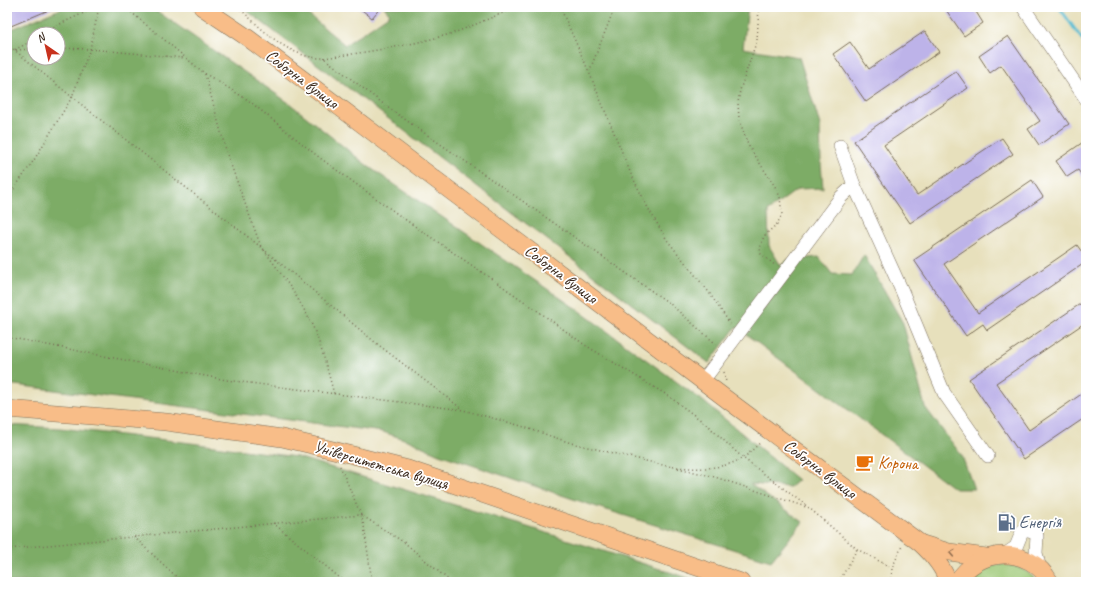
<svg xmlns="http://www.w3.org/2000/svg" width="1093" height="589" viewBox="0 0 1093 589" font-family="Caveat,sans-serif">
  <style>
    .green { fill: #9cc774; stroke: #6c7849 }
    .forest { fill: #7dac66; stroke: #5c6b42; fill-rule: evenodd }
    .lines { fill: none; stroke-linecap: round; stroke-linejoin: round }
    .stream { stroke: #55bcd3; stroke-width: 3 }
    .building { fill: #bdb3e9 }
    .minor-casing { stroke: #776a55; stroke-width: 14 }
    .major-casing { stroke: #776a55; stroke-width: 18 }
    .path { stroke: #776a55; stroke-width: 1.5; stroke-dasharray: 1 3; stroke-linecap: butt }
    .minor { stroke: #fff; stroke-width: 13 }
    .major { stroke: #f8bd88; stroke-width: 17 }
    .oneway { stroke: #906c4e }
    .labels { text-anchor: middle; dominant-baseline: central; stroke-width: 3.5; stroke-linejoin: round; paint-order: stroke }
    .street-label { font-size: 17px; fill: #3b2a1e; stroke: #fff }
    .food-label { font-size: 17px; fill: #c56008; stroke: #fff; text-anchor: start }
    .service-label { font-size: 17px; fill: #4e5e75; stroke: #fff; text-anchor: start }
  </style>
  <rect width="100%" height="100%" fill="#fff"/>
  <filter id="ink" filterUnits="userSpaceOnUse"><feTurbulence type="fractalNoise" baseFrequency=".025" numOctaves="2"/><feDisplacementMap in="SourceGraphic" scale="8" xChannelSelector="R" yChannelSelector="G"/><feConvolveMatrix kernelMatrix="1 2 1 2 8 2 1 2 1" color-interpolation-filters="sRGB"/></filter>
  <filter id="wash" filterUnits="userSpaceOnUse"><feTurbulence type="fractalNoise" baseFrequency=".012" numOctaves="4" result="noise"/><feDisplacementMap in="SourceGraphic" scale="16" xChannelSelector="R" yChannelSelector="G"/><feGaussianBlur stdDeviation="0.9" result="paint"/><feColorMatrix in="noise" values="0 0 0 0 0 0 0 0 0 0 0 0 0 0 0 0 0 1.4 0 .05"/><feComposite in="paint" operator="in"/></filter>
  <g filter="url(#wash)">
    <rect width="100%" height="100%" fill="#e7e0bc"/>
    <!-- green -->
    <path class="green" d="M 1007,564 C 1020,567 1029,571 1037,582 L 968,582 C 977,568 992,565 1007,564 Z"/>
    <!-- forest -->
    <g class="forest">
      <path d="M 65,7 L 148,7 L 161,14 L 289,103 L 369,167 L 578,310 L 703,401 L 798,480 L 790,487 L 750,484 L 803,522 L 771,561 L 600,508 L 439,454 L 410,441 L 383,432 L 7,384 L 7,31 ZM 34,34 L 58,34 L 58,58 L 34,58 Z"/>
      <polygon points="242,7 299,7 345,45 390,14 384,7 748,7 743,48 799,57 820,125 821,163 823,188 798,189 768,211 769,246 781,266 787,260 819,257 832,274 852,275 864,255 903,323 925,407 962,456 974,489 955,489 736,327 709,363"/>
      <polygon points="7,425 60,428 183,442 297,457 534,529 701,582 7,582"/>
    </g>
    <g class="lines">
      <!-- stream -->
      <polyline class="stream" points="1059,7 1086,45"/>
    </g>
    <g id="blocks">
      <!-- building -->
      <g class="building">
        <polygon points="17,7 56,7 11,26 7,16 7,11"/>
        <polygon points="358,7 381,7 372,18"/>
        <polygon points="944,7 973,7 983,23 964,36"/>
        <polygon points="925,31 939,52 866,102 833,54 850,42 869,69"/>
        <polygon points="1008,36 1069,124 1039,145 1028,129 1040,121 1001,65 990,73 979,56"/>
        <polygon points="956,71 968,88 884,145 917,195 1002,138 1013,154 910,223 854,141"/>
        <polygon points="1086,140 1086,181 1078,170 1067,177 1056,161"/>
        <polygon points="1032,180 1043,197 944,264 978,313 1077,245 1086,258 1086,262 987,330 983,324 966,336 914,260"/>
        <polygon points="1086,300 1086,322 996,383 1029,430 1086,391 1086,417 1024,459 969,379"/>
        <polygon points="1002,512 1013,513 1011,531 1000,530"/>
      </g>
    </g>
  </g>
  <g filter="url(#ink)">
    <use href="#blocks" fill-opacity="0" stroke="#776a55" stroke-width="1"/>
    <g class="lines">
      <defs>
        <g id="minor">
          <polyline points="1023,7 1086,99"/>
          <polyline points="840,146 854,185 902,291 944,393 988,456"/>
          <polyline points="702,382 841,197 854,185"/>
          <polyline points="1004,555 1016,547 1022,532 1024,530 1036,533 1037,536 1036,553 1040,569"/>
        </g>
        <g id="major">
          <path d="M 202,7 L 248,38 L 729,401 L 920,543 C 932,554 943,566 948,582"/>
          <polyline points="7,409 166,422 282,438 333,450 408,469 741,582"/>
          <polyline points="923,544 949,552 986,557"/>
          <path d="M 957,582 C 978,547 1030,545 1050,582"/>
        </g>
      </defs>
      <!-- minor casing -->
      <use href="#minor" class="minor-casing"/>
      <!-- major casing -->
      <use href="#major" class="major-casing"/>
      <!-- path -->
      <g class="path">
        <polyline points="125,7 204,73 248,100 320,158 403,218 531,306 585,345 667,395 706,424 743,458 808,507 857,549 892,568"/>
        <path d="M 238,7 C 262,29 289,59 324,58 L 390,109 L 669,303 L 716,344"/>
        <polyline points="560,7 589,72"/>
        <polyline points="615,7 589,72 631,174 648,208 667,240 708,291 731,325"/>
        <polyline points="759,7 757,40 740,90 738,103 739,119 748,145 776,188 780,197 782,215 777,224 764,236 760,248 761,254 776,266"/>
        <polyline points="506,10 511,7"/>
        <polyline points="43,34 62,23 97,7"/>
        <polyline points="7,44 72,97 262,248 376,343 462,409"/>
        <polyline points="58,48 90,49 184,58"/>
        <polyline points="7,50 14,50 34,40"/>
        <polyline points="16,50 34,49"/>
        <path d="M 324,58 C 367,52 409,46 450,34 C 474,26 495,15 519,7"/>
        <polyline points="205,74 227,154 261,247"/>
        <polyline points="7,199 34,160 72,97 90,49 99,7"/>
        <path d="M 264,250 C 282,275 300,299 313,327 C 322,348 328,372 334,394"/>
        <path d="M 7,337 L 226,380 L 463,410 L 518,425 L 571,443 L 667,466 C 692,469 720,471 743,458 C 749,454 755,447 761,442"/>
        <polyline points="724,372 726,382"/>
        <polyline points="340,466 361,515 405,543 451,582"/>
        <polyline points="678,468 715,477 806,507"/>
        <polyline points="273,523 345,582"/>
        <polyline points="134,537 182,582"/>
        <polyline points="7,549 361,515 364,526 372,582"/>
        <polyline points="839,582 857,549"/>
        <polyline points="891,582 892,568 902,546"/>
      </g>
      <!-- minor -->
      <use href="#minor" class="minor"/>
      <!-- major -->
      <use href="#major" class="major"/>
    </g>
    <!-- one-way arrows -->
    <defs><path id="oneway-chevron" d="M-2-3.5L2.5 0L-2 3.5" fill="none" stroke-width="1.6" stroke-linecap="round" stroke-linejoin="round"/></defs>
    <use class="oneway" href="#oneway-chevron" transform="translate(952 553) rotate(-169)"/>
  </g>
  <!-- icons -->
  <defs>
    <symbol id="cafe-bare" viewBox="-9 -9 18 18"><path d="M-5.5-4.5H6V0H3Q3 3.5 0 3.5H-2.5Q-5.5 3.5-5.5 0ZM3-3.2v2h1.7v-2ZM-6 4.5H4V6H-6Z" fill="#e8710a" stroke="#fff" stroke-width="2.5" paint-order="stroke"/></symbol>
    <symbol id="fuel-bare" viewBox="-9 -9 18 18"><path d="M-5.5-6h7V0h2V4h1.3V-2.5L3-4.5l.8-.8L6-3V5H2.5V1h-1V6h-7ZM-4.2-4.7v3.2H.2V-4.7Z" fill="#5c6f8a" stroke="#fff" stroke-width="2.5" paint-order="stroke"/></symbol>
  </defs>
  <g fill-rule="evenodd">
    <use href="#cafe-bare" x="852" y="450" width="25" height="25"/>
    <use href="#fuel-bare" x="994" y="510" width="25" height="25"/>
  </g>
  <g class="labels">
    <!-- street labels -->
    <g class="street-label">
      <text transform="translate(302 79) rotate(37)">Соборна вулиця</text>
      <text transform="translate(561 274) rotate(37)">Соборна вулиця</text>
      <text transform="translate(381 465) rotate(16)">Університетська вулиця</text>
      <text transform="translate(820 469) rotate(37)">Соборна вулиця</text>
    </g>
    <!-- food labels -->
    <g class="food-label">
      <text x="878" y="463">Корона</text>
    </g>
    <!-- service labels -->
    <g class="service-label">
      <text x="1019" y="522">Енергія</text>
    </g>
  </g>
  <!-- margin -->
  <rect width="1093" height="589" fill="none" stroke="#fff" stroke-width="24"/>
  <!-- north arrow -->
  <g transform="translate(46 46) rotate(326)"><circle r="19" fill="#ffffff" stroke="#b1aaa5"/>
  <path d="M0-3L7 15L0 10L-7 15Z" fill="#c8321e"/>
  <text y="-6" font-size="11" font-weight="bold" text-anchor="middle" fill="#3b2a1e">N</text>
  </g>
</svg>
